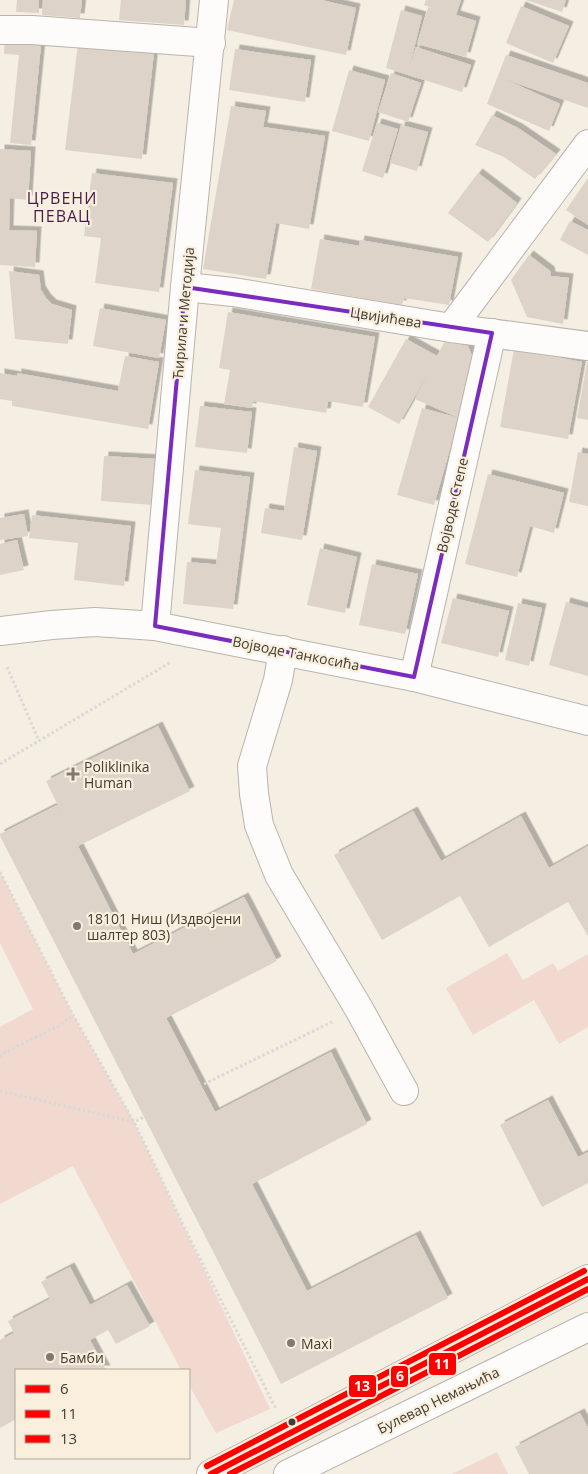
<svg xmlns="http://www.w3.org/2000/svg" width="588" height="1474" viewBox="0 0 588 1474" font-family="'Open Sans',sans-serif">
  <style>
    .green { fill: #f1d9cf }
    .building { fill: #ddd3c9; filter: url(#shadow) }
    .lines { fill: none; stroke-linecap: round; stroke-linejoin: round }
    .minor-casing { stroke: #b9b4ac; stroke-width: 30 }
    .tertiary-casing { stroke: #b9b4ac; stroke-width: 30 }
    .path { stroke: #dad9d6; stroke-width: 3; stroke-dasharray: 2.5 2.5; stroke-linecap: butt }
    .minor { stroke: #fdfcfb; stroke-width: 28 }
    .tertiary { stroke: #fdfcfb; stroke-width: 28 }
    .bus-1-casing { stroke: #faefdd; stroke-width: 10 }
    .bus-2-casing { stroke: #faefdd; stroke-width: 10 }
    .bus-3-casing { stroke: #faefdd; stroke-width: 10 }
    .bus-1 { stroke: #f00; stroke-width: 6 }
    .bus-2 { stroke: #f00; stroke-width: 6 }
    .bus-3 { stroke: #f00; stroke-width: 6 }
    .marked { fill: none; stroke: #7b2cbf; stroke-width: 4; stroke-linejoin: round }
    .poi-dot { fill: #807a72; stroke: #faefdd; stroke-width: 2 }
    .bus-dot { fill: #413c35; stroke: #faefdd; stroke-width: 2 }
    .labels { text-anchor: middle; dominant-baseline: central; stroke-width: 4.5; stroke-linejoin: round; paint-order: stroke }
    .street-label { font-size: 14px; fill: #413c35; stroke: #faefdd }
    .poi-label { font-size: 14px; fill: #413c35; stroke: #faefdd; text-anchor: start }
    .quarter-label { font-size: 16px; letter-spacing: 1px; fill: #421b51; stroke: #faefdd }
    .line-badge { stroke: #faefdd; stroke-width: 2 }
    .badge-label { font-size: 14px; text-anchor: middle; font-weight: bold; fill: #fff }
  </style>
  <defs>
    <filter id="shadow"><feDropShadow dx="4.5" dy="-4.5" stdDeviation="0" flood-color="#0004"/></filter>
  </defs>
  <rect width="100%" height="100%" fill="#f4eee3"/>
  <!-- green -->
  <g class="green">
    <polygon points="0,872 73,1015 134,1122 270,1409 216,1433 189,1385 189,1370 181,1370 73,1166 0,1204 0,1027 33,1009 0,943"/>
    <polygon points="507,953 523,980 553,963 558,971 588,954 588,1027 559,1044 534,1000 473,1035 446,988"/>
    <polygon points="497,1452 508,1474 452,1474"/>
  </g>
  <!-- building -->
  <g class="building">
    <polygon points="17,0 39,0 39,13 16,12"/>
    <polygon points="43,0 82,0 80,18 42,15"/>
    <polygon points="121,0 186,0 184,25 119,20"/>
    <polygon points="234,0 321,0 356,8 346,55 227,30"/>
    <polygon points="426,0 461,0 456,15 476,21 466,57 417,44 428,7 438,10 424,5"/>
    <polygon points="526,0 566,0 562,12"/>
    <polygon points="521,6 569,26 553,63 506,43"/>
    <polygon points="401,10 422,16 409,69 416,47 471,65 462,92 386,68"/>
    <polygon points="5,33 42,35 31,145 10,143 19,55 4,54"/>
    <polygon points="78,43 154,52 142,159 65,150"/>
    <polygon points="235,49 311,60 305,102 229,90"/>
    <polygon points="506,55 588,83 588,108 504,79 560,104 549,131 487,104"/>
    <polygon points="349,70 385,80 369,141 332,131"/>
    <polygon points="391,73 421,83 408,122 378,112"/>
    <polygon points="231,106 266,111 263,127 325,136 309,229 276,223 266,279 203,269"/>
    <polygon points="492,115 518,128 556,154 535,179 504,157 475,145"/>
    <polygon points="377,123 398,129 383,178 362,171"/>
    <polygon points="401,125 428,132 417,171 390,163"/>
    <polygon points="0,149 31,151 28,200 10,198 9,230 37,231 35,267 0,265"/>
    <polygon points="92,173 173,183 159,292 95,283 101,238 84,236"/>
    <polygon points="478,173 517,203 488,242 448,213"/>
    <polygon points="588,178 588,225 566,210"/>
    <polygon points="570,221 588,230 588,255 560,240"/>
    <polygon points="320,239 359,246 360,240 458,257 449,305 404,298 402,305 311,289"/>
    <polygon points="529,255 550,271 551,276 569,278 563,324 527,317 511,280"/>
    <polygon points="9,271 39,275 41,290 46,298 52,304 72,310 68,344 15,339"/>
    <polygon points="100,308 166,320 159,358 93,346"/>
    <polygon points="228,312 375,337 363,407 328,401 326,413 253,401 252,408 224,404 230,370 219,368"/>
    <polygon points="406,339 437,356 445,341 468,346 476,366 459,418 434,505 397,495 422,408 459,418 415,399 429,372 399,424 368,407"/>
    <polygon points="514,349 582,362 568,439 500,427"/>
    <polygon points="125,356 159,362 148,429 12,406 12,401 0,399 0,373 17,376 17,373 118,391"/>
    <polygon points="587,362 588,362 588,420 577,418"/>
    <polygon points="200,406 252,412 247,453 195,447"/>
    <polygon points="294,447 317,451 302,540 261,533 265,508 284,511"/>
    <polygon points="578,452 588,454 588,506 569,502"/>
    <polygon points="104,456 157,459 153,505 101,501"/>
    <polygon points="195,470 250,477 233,609 183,604 187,562 224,565 216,564 221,528 188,524"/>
    <polygon points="488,474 564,493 554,533 530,526 517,577 465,564"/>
    <polygon points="24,514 28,536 0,540 0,518"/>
    <polygon points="32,515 131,526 124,586 74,580 78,543 29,538"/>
    <polygon points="17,540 24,570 0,575 0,544"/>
    <polygon points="320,548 357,557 345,613 307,605"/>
    <polygon points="372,564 418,574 405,634 359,625"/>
    <polygon points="453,598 509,611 498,657 441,643"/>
    <polygon points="566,602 588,608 588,676 549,665"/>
    <polygon points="518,603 542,608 529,666 505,660"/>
    <polygon points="158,726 190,791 78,846 133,954 244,897 277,961 166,1018 215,1112 331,1052 367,1124 252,1184 307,1291 416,1235 448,1298 281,1384 0,836 0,834 57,805 63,816 46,781"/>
    <polygon points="413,811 441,861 521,816 549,868 588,846 588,936 568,902 489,947 460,896 382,940 334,855"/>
    <polygon points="548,1100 578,1157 588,1152 588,1183 542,1207 500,1125"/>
    <polygon points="70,1267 90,1305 127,1285 150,1326 116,1344 108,1330 90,1340 106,1370 16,1370 16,1419 0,1428 0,1340 14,1333 8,1321 50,1299 41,1282"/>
    <polygon points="580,1413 588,1428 588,1474 529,1474 515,1447"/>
  </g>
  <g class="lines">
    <defs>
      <g id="minor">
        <polyline points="0,30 32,30 211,43"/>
        <polyline points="185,287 233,292 451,328 588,346"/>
        <polyline points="451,328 588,144"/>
        <polyline points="155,626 185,287 214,0"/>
        <polyline points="0,631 52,625 95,622 155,626 414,677 588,721"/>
        <polyline points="283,650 278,680 252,766 254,794 259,825 279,875 359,1009 404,1091"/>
        <polyline points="414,677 492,333"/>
      </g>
      <g id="tertiary">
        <polyline points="211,1474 588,1279"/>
        <polyline points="288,1474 588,1327"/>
      </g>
    </defs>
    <!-- minor casing -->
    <use href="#minor" class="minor-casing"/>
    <!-- tertiary casing -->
    <use href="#tertiary" class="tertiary-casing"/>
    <!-- path -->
    <g class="path">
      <polyline points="7,667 39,741"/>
      <polyline points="0,764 171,662"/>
      <polyline points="0,872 73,1015 134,1122 190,1239 276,1409"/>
      <polyline points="0,1057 4,1053 59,1026 73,1015"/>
      <polyline points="204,1084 334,1021"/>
      <polyline points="0,1091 134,1122 144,1117"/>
    </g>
    <!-- minor -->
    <use href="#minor" class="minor"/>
    <!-- tertiary -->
    <use href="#tertiary" class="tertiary"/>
    <defs>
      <polyline id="bus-1" points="211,1474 588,1279"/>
      <polyline id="bus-2" points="230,1474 588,1289"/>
      <polyline id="bus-3" points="207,1466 584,1271"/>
    </defs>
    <!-- bus-1 casing -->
    <use href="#bus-1" class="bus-1-casing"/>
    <!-- bus-2 casing -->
    <use href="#bus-2" class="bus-2-casing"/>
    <!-- bus-3 casing -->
    <use href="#bus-3" class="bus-3-casing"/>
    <!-- bus-1 -->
    <use href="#bus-1" class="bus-1"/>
    <!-- bus-2 -->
    <use href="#bus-2" class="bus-2"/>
    <!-- bus-3 -->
    <use href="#bus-3" class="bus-3"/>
  </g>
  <!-- marked area -->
  <path class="marked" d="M 185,287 L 492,333 L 414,677 L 155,626 Z"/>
  <!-- markers -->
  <g class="poi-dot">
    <path d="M70.5 766.5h5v5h5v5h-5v5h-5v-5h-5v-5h5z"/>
    <circle cx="77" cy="926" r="5"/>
    <circle cx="291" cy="1343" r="5"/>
    <circle cx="50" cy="1357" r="5"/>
  </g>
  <circle class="bus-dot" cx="292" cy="1422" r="4.5"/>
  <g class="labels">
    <!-- street labels -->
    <g class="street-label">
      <text transform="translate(183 313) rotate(-85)">Ћирила и Методија</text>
      <text transform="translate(386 317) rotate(9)">Цвијићева</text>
      <text transform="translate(452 505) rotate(-77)">Војводе Степе</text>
      <text transform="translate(296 653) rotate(11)">Војводе Танкосића</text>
      <text transform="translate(438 1400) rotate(-26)">Булевар Немањића</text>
    </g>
    <!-- poi labels -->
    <g class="poi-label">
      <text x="84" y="766">Poliklinika<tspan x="84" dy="16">Human</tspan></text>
      <text x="87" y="918">18101 Ниш (Издвојени<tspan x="87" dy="16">шалтер 803)</tspan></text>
      <text x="301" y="1343">Maxi</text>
      <text x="60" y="1357">Бамби</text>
    </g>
    <!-- quarter labels -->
    <g class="quarter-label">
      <text x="62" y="198">ЦРВЕНИ<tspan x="62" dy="18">ПЕВАЦ</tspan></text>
    </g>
  </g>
  <g class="line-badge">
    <rect x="428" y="1352" width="29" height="24" rx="5" fill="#f00"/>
    <rect x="390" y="1365" width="19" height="23" rx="5" fill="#f00"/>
    <rect x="348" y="1374" width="29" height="24" rx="5" fill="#f00"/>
  </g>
  <g class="badge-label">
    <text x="442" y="1369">11</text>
    <text x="400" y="1381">6</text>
    <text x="362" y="1391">13</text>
  </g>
  <!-- legend -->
  <rect x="15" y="1369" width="175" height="90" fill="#faefdd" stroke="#b0a79a"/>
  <rect x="25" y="1385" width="25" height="8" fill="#ff0000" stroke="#b0a79a"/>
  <text x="60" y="1394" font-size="15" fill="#413c35">6</text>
  <rect x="25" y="1410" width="25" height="8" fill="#ff0000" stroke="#b0a79a"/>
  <text x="60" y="1419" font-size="15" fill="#413c35">11</text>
  <rect x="25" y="1435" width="25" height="8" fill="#ff0000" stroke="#b0a79a"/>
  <text x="60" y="1444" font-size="15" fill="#413c35">13</text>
</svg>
